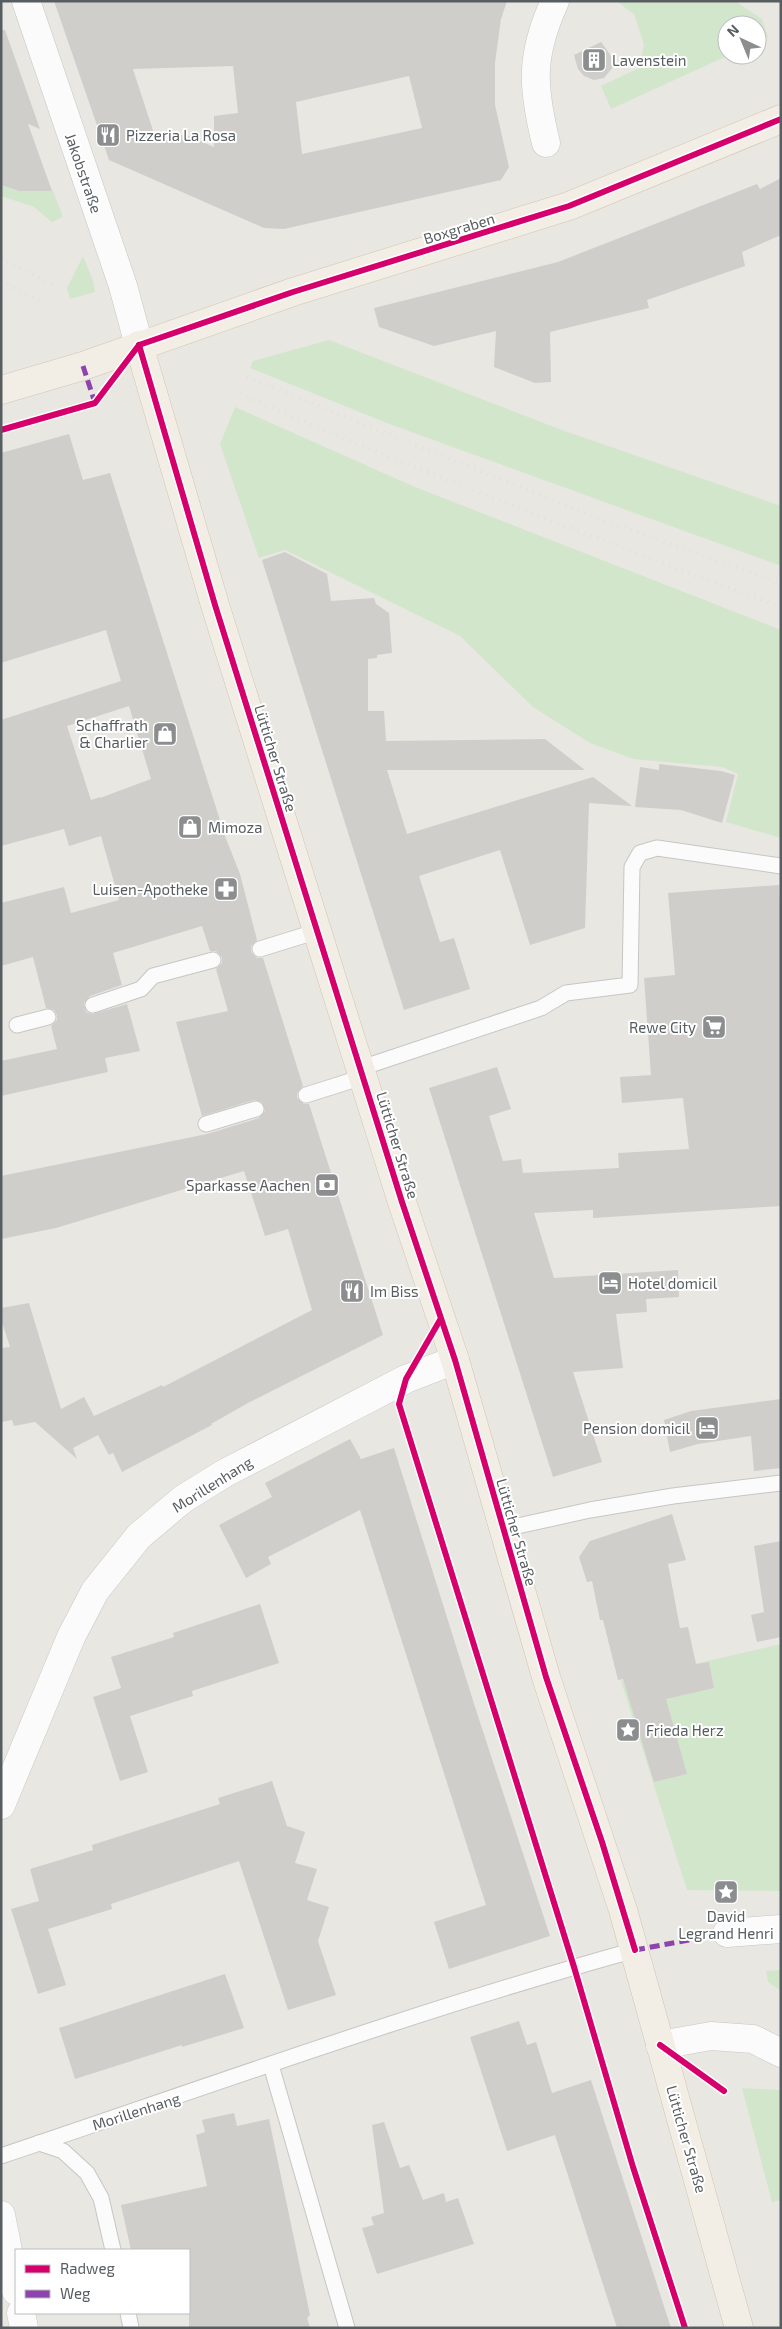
<svg xmlns="http://www.w3.org/2000/svg" width="782" height="2329" viewBox="0 0 782 2329" font-family="'Exo 2',sans-serif">
  <style>
    .green { fill: #d2e6cc }
    .building { fill: #d0cecb; fill-rule: evenodd }
    .lines { fill: none; stroke-linecap: round; stroke-linejoin: round }
    .service-casing { stroke: #c6c6c5; stroke-width: 17 }
    .minor-casing { stroke: #c6c6c5; stroke-width: 29 }
    .tertiary-casing { stroke: #c6c6c5; stroke-width: 29 }
    .primary-casing { stroke: #d2c4af; stroke-width: 29 }
    .service { stroke: #fcfbfb; stroke-width: 15 }
    .minor { stroke: #fcfbfb; stroke-width: 28 }
    .tertiary { stroke: #fcfbfb; stroke-width: 28 }
    .primary { stroke: #f2eee5; stroke-width: 28 }
    .rail { stroke: #e1e1e0; stroke-width: 4; stroke-dasharray: 1 6; stroke-linecap: butt }
    .quiet { stroke: #8e44ad; stroke-width: 5; stroke-dasharray: 10 5; stroke-linecap: butt }
    .cycleway-casing { stroke: #fff; stroke-width: 9 }
    .cycleway { stroke: #d6006c; stroke-width: 6 }
    .labels { text-anchor: middle; dominant-baseline: central; stroke-width: 4; stroke-linejoin: round; paint-order: stroke }
    .poi-label { font-size: 15px; fill: #585d61; stroke: #fff; text-anchor: start }
    .street-label { font-size: 15px; fill: #585d61; stroke: #fff }
  </style>
  <rect width="100%" height="100%" fill="#e9e7e2"/>
  <!-- green -->
  <g class="green">
    <polygon points="616,1 735,1 762,19 768,37 757,42 757,25 727,25 727,55 729,55 611,109 601,86 639,68 644,45 634,14"/>
    <polygon points="1,185 19,191 53,191 63,217 52,222 34,207 1,196"/>
    <polygon points="83,256 93,281 95,292 70,299 67,288"/>
    <polygon points="329,340 562,430 781,506 781,566 392,425 250,368 253,361"/>
    <polygon points="235,407 415,487 781,630 781,838 726,822 738,774 722,767 633,759 590,743 533,707 460,636 285,550 259,558 220,444"/>
    <polygon points="781,1644 781,1891 687,1890 621,1681"/>
    <polygon points="781,1970 781,1991 768,1982 766,1971"/>
    <polygon points="742,2088 781,2090 781,2200 772,2202"/>
  </g>
  <!-- building -->
  <g class="building">
    <path d="M 54,1 L 507,1 L 501,19 L 495,63 L 495,105 L 509,167 L 501,180 L 284,229 L 264,228 L 109,160 ZM 233,66 L 238,113 L 214,116 L 214,147 L 184,134 L 157,143 L 133,69 ZM 409,76 L 422,128 L 302,154 L 296,102 Z"/>
    <polygon points="1,30 5,30 40,129 28,124 52,191 19,191 1,185"/>
    <polygon points="601,42 612,57 613,67 604,78 594,80 584,76 578,69 574,55"/>
    <polygon points="781,178 781,235 742,252 745,266 647,300 649,308 550,332 551,382 535,383 494,367 496,331 434,346 379,327 374,308 558,262 757,184 760,189"/>
    <path d="M 69,434 L 83,480 L 110,473 L 225,836 L 240,874 L 257,940 L 251,946 L 251,952 L 257,958 L 263,958 L 303,1086 L 297,1093 L 297,1098 L 304,1104 L 309,1104 L 383,1335 L 248,1403 L 211,1424 L 212,1425 L 122,1472 L 113,1453 L 109,1455 L 98,1435 L 73,1448 L 77,1459 L 35,1422 L 14,1426 L 12,1420 L 1,1422 L 1,1348 L 10,1347 L 1,1319 L 1,1308 L 29,1303 L 61,1409 L 84,1397 L 94,1416 L 162,1385 L 163,1387 L 312,1310 L 288,1229 L 265,1236 L 244,1171 L 56,1228 L 1,1239 L 1,1176 L 207,1134 L 259,1118 L 265,1111 L 262,1102 L 254,1100 L 202,1116 L 176,1022 L 228,1011 L 216,969 L 222,963 L 222,957 L 216,951 L 210,951 L 202,926 L 113,953 L 122,985 L 90,996 L 84,1003 L 86,1012 L 92,1014 L 127,1004 L 140,1051 L 105,1058 L 108,1072 L 1,1096 L 1,1061 L 57,1049 L 51,1026 L 57,1020 L 57,1015 L 54,1010 L 46,1008 L 33,957 L 1,966 L 1,903 L 64,887 L 71,913 L 119,900 L 101,836 L 69,846 L 64,829 L 1,846 L 1,720 L 121,681 L 106,630 L 1,663 L 1,453 ZM 129,706 L 151,779 L 100,798 L 100,797 L 91,800 L 67,726 Z"/>
    <polygon points="285,552 327,574 331,601 374,598 376,604 389,613 392,653 377,655 377,658 368,659 368,711 384,711 386,741 545,739 585,770 387,770 407,834 593,777 632,806 589,803 585,928 530,945 500,850 419,876 440,942 454,938 470,989 404,1010 262,560"/>
    <polygon points="659,764 721,771 735,775 722,823 681,810 635,807 640,767 659,770"/>
    <polygon points="779,885 781,916 781,1206 593,1218 593,1210 534,1213 554,1278 678,1270 679,1297 646,1299 647,1312 616,1314 623,1368 573,1372 602,1462 553,1477 429,1088 497,1067 511,1109 489,1116 503,1161 521,1159 523,1173 619,1168 618,1153 689,1149 683,1098 622,1103 620,1077 651,1075 644,978 675,975 668,893"/>
    <polygon points="781,1399 781,1468 754,1471 751,1436 698,1444 670,1452 664,1420 691,1411"/>
    <polygon points="350,1439 361,1459 394,1448 476,1710 550,1936 449,1969 434,1922 486,1905 360,1510 268,1557 271,1564 246,1578 219,1525 272,1497 265,1483"/>
    <polygon points="672,1514 686,1560 668,1564 680,1628 688,1627 696,1664 709,1662 714,1688 666,1699 687,1774 654,1782 623,1679 618,1680 603,1620 600,1620 592,1581 587,1582 579,1557 590,1541"/>
    <polygon points="781,1541 781,1637 757,1642 751,1615 764,1612 754,1546"/>
    <polygon points="260,1604 279,1663 192,1691 193,1696 130,1716 148,1772 120,1781 93,1697 121,1688 111,1657 174,1637 173,1633"/>
    <polygon points="272,1781 287,1826 305,1832 295,1863 317,1869 307,1900 329,1907 318,1941 336,1995 288,2010 239,1861 111,1904 112,1909 48,1929 66,1985 38,1994 11,1909 39,1901 30,1869 93,1850 92,1845 220,1804 218,1798"/>
    <polygon points="225,1974 244,2028 182,2047 182,2045 75,2079 59,2028"/>
    <polygon points="519,2021 527,2045 536,2042 552,2093 591,2080 671,2328 617,2328 555,2135 507,2151 470,2037"/>
    <polygon points="234,2113 237,2126 269,2119 310,2315 307,2318 310,2328 189,2328 189,2250 131,2250 121,2205 207,2186 196,2135 205,2132 202,2120"/>
    <polygon points="384,2122 400,2168 409,2165 423,2200 444,2193 446,2202 458,2198 474,2244 377,2274 362,2228 374,2225 371,2217 384,2213 372,2125"/>
  </g>
  <g class="lines">
    <defs>
      <g id="service">
        <polyline points="260,949 318,931"/>
        <polyline points="93,1005 141,989 153,976 213,960"/>
        <polyline points="17,1025 48,1017"/>
        <polyline points="361,1068 541,1008 566,993 630,985 632,867 640,853 657,848 781,866"/>
        <polyline points="306,1095 363,1077"/>
        <polyline points="206,1124 256,1109"/>
        <polyline points="504,1529 590,1510 673,1496 781,1483"/>
        <polyline points="271,2065 347,2328"/>
        <polyline points="39,2143 63,2151 87,2173 101,2198 113,2250"/>
        <path d="M 1,2156 C 212,2085 421,2009 635,1950"/>
        <polyline points="128,2313 131,2328"/>
      </g>
      <g id="minor">
        <path d="M 546,143 C 532,86 530,56 555,1"/>
        <polyline points="1,1805 71,1637 95,1591 139,1536 183,1499 225,1473 406,1379 455,1360"/>
        <polyline points="727,1933 781,1929"/>
        <polyline points="660,2045 711,2036 753,2039 781,2053"/>
        <polyline points="1,2215 16,2291"/>
        <polyline points="21,2313 24,2328"/>
      </g>
      <polyline id="tertiary" points="26,1 123,286 139,345"/>
      <g id="primary">
        <polyline points="139,345 215,605 402,1202 455,1360 546,1677 623,1910 739,2328"/>
        <polyline points="1,390 83,366 293,292 569,206 781,119"/>
      </g>
    </defs>
    <!-- service casing -->
    <use href="#service" class="service-casing"/>
    <!-- minor casing -->
    <use href="#minor" class="minor-casing"/>
    <!-- tertiary casing -->
    <use href="#tertiary" class="tertiary-casing"/>
    <!-- primary casing -->
    <use href="#primary" class="primary-casing"/>
    <!-- service -->
    <use href="#service" class="service"/>
    <!-- minor -->
    <use href="#minor" class="minor"/>
    <!-- tertiary -->
    <use href="#tertiary" class="tertiary"/>
    <!-- primary -->
    <use href="#primary" class="primary"/>
    <!-- rail -->
    <g class="rail">
      <polyline points="1,259 55,286"/>
      <polyline points="1,281 45,304"/>
      <polyline points="247,377 597,518 781,583"/>
      <path d="M 240,394 C 418,471 599,540 781,607"/>
    </g>
    <!-- quiet -->
    <g class="quiet">
      <polyline points="83,366 95,403 93,404"/>
      <polyline points="635,1950 727,1933"/>
    </g>
    <defs>
      <g id="cycleway">
        <polyline points="139,345 215,605 402,1202 455,1360 546,1677 602,1842 635,1950"/>
        <polyline points="139,345 293,292 569,206 781,119"/>
        <polyline points="1,430 95,403 139,345"/>
        <polyline points="440,1320 406,1379 399,1404 574,1967 633,2167 685,2328"/>
        <polyline points="660,2045 724,2091"/>
      </g>
    </defs>
    <!-- cycleway casing -->
    <use href="#cycleway" class="cycleway-casing"/>
    <!-- cycleway -->
    <use href="#cycleway" class="cycleway"/>
  </g>
  <!-- icons -->
  <defs>
    <symbol id="building-square" viewBox="-11 -11 22 22"><rect x="-9" y="-9" width="18" height="18" rx="4" fill="#8b8d8e" stroke="#fff"/><path d="M-4-6H4V6H1V3H-1V6H-4ZM-2.5-4.3h1.7v1.8h-1.7ZM.8-4.3h1.7v1.8H.8ZM-2.5-1h1.7V.8h-1.7ZM.8-1h1.7V.8H.8Z" fill="#fff"/></symbol>
    <symbol id="restaurant-square" viewBox="-11 -11 22 22"><rect x="-9" y="-9" width="18" height="18" rx="4" fill="#8b8d8e" stroke="#fff"/><path d="M-5-6h1v4h1v-4h1v4h1v-4h1v5L-1.5 .5V6h-2V.5L-5-1ZM5-6V6H3V1.5H1.5Q1.5-4 5-6Z" fill="#fff"/></symbol>
    <symbol id="shop-square" viewBox="-11 -11 22 22"><rect x="-9" y="-9" width="18" height="18" rx="4" fill="#8b8d8e" stroke="#fff"/><path d="M-5-2.5h2.3a2.7 3.5 0 0 1 5.4 0H5L5.5 6h-11ZM-1.5-2.5h3a1.5 2.3 0 0 0-3 0Z" fill="#fff"/></symbol>
    <symbol id="pharmacy-square" viewBox="-11 -11 22 22"><rect x="-9" y="-9" width="18" height="18" rx="4" fill="#8b8d8e" stroke="#fff"/><path d="M-2-6h4v4h4v4h-4v4h-4v-4h-4v-4h4Z" fill="#fff"/></symbol>
    <symbol id="supermarket-square" viewBox="-11 -11 22 22"><rect x="-9" y="-9" width="18" height="18" rx="4" fill="#8b8d8e" stroke="#fff"/><path d="M-6-5.5h2.5l.6 2H6L4.5 2H-2.5L-4.4-4H-6ZM-1.5 3.2a1.3 1.3 0 1 0 .1 0ZM3 3.2a1.3 1.3 0 1 0 .1 0Z" fill="#fff"/></symbol>
    <symbol id="bank-square" viewBox="-11 -11 22 22"><rect x="-9" y="-9" width="18" height="18" rx="4" fill="#8b8d8e" stroke="#fff"/><path d="M-6-4H6V4H-6ZM0-2.3a2.3 2.3 0 1 0 0 4.6a2.3 2.3 0 1 0 0-4.6Z" fill="#fff"/></symbol>
    <symbol id="hotel-square" viewBox="-11 -11 22 22"><rect x="-9" y="-9" width="18" height="18" rx="4" fill="#8b8d8e" stroke="#fff"/><path d="M-6-4.5h1.5V1H6V5H4.5V3h-9V5H-6ZM-4 0a1.8 1.8 0 1 1 3.6 0ZM.5 0V-2.5h3Q6-2.5 6 0Z" fill="#fff"/></symbol>
    <symbol id="sight-square" viewBox="-11 -11 22 22"><rect x="-9" y="-9" width="18" height="18" rx="4" fill="#8b8d8e" stroke="#fff"/><path d="M0-6L1.8-2.2L6-1.7L2.9 1.2L3.7 5.4L0 3.3L-3.7 5.4L-2.9 1.2L-6-1.7L-1.8-2.2Z" fill="#fff"/></symbol>
  </defs>
  <g fill-rule="evenodd">
    <use href="#building-square" x="580" y="46" width="28" height="28"/>
    <use href="#restaurant-square" x="94" y="121" width="28" height="28"/>
    <use href="#shop-square" x="151" y="720" width="28" height="28"/>
    <use href="#shop-square" x="176" y="813" width="28" height="28"/>
    <use href="#pharmacy-square" x="212" y="875" width="28" height="28"/>
    <use href="#supermarket-square" x="700" y="1013" width="28" height="28"/>
    <use href="#bank-square" x="313" y="1171" width="28" height="28"/>
    <use href="#hotel-square" x="596" y="1269" width="28" height="28"/>
    <use href="#restaurant-square" x="338" y="1277" width="28" height="28"/>
    <use href="#hotel-square" x="693" y="1414" width="28" height="28"/>
    <use href="#sight-square" x="614" y="1716" width="28" height="28"/>
    <use href="#sight-square" x="712" y="1878" width="28" height="28"/>
  </g>
  <g class="labels">
    <!-- poi labels -->
    <g class="poi-label">
      <text x="612" y="60">Lavenstein</text>
      <text x="126" y="135">Pizzeria La Rosa</text>
      <text x="148" y="725" text-anchor="end">Schaffrath<tspan x="148" dy="17">&amp; Charlier</tspan></text>
      <text x="208" y="827">Mimoza</text>
      <text x="208" y="889" text-anchor="end">Luisen-Apotheke</text>
      <text x="696" y="1027" text-anchor="end">Rewe City</text>
      <text x="310" y="1185" text-anchor="end">Sparkasse Aachen</text>
      <text x="628" y="1283">Hotel domicil</text>
      <text x="370" y="1291">Im Biss</text>
      <text x="690" y="1428" text-anchor="end">Pension domicil</text>
      <text x="646" y="1730">Frieda Herz</text>
      <text x="726" y="1916" text-anchor="middle">David<tspan x="726" dy="17">Legrand Henri</tspan></text>
    </g>
    <!-- street labels -->
    <g class="street-label">
      <text transform="translate(84 173) rotate(71)">Jakobstraße</text>
      <text transform="translate(459 228) rotate(-17)">Boxgraben</text>
      <text transform="translate(276 758) rotate(73)">Lütticher Straße</text>
      <text transform="translate(398 1145) rotate(73)">Lütticher Straße</text>
      <text transform="translate(212 1484) rotate(-32)">Morillenhang</text>
      <text transform="translate(517 1532) rotate(74)">Lütticher Straße</text>
      <text transform="translate(136 2111) rotate(-18)">Morillenhang</text>
      <text transform="translate(687 2139) rotate(74)">Lütticher Straße</text>
    </g>
  </g>
  <!-- border -->
  <rect width="782" height="2329" fill="none" stroke="#585d61" stroke-width="5"/>
  <!-- legend -->
  <rect x="15" y="2249" width="175" height="65" fill="#ffffff" stroke="#bcbec0"/>
  <rect x="25" y="2265" width="25" height="8" fill="#d6006c" stroke="#bcbec0"/>
  <text x="60" y="2274" font-size="15" fill="#585d61">Radweg</text>
  <rect x="25" y="2290" width="25" height="8" fill="#8e44ad" stroke="#bcbec0"/>
  <text x="60" y="2299" font-size="15" fill="#585d61">Weg</text>
  <!-- north arrow -->
  <g transform="translate(742 40) rotate(316)"><circle r="24" fill="#ffffff" stroke="#bcbec0"/>
  <path d="M0-4L9 19L0 12L-9 19Z" fill="#8b8d8e"/>
  <text y="-8" font-size="14" font-weight="bold" text-anchor="middle" fill="#585d61">N</text>
  </g>
</svg>
